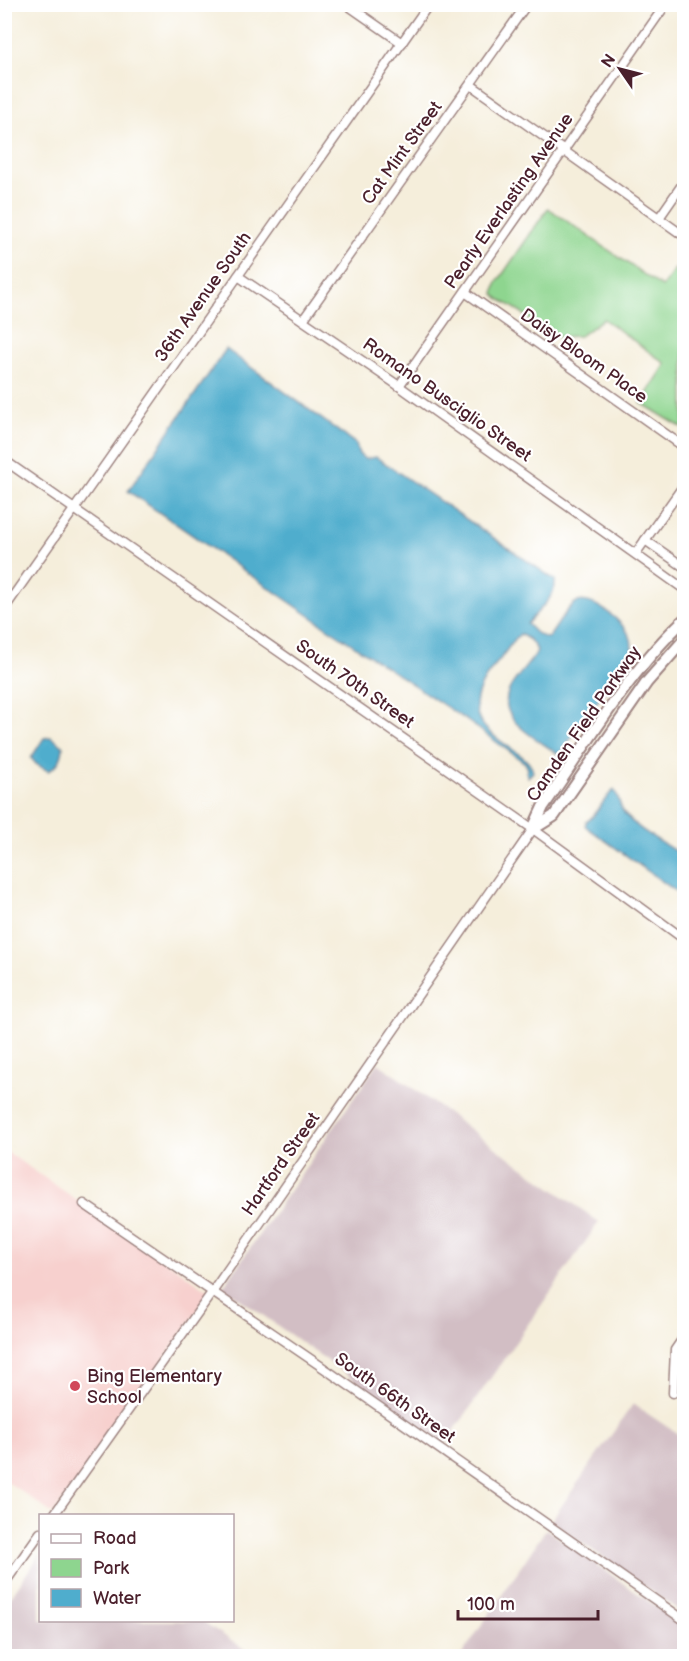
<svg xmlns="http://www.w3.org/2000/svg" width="689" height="1661" viewBox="0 0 689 1661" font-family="'Balsamiq Sans',sans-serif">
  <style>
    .built { fill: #f7d0ce }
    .industrial { fill: #d2bec4 }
    .green { fill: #8ed58f; stroke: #6c7a5d; stroke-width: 1.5 }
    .water { fill: #4fadcd; stroke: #4c667c; stroke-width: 1.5 }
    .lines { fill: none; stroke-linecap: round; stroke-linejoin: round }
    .minor-casing { stroke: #a08683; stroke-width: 11 }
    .tertiary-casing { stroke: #a08683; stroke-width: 14 }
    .minor { stroke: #fff; stroke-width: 8 }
    .tertiary { stroke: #fff; stroke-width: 10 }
    .poi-dot { fill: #d1495b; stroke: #fff; stroke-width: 2 }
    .labels { text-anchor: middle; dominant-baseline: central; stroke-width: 4.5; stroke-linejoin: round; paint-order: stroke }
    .street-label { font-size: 18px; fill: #4a1f2b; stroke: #fff }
    .poi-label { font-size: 18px; fill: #4a1f2b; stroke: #fff; text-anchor: start }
  </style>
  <rect width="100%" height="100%" fill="#fff"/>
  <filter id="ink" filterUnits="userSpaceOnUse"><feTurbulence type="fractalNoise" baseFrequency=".0167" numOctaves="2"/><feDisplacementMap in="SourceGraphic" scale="12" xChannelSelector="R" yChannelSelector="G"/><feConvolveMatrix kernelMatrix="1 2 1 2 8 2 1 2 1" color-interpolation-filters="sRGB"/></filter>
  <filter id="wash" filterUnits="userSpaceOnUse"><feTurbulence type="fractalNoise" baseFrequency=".008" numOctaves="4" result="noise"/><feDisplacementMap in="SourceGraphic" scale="24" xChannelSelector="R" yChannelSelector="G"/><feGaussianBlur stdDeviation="1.35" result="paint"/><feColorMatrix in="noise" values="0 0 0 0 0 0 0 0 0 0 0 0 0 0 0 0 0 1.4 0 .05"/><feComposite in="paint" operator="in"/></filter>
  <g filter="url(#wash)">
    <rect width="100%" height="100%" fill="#f5eedb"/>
    <!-- built -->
    <polygon class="built" points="4,1150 211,1292 53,1514 5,1480"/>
    <!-- industrial -->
    <g class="industrial">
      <polygon points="378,1063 599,1222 445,1444 223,1287"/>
      <polygon points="633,1404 684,1438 684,1614 551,1521"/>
      <polygon points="546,1529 684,1626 684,1656 461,1656"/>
      <polygon points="40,1554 40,1620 202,1621 255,1656 5,1656 5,1605"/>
    </g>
    <!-- green -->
    <polygon class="green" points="548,208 662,287 675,269 684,273 684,429 641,403 666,364 612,325 603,319 580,336 557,337 536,325 521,312 498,298 494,294 496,284"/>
    <!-- water -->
    <g class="water">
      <path d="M 226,349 L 356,444 L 359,454 L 365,459 L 376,457 L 555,580 C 557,597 536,612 527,624 L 536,633 L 546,638 L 549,637 C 555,629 567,608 575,603 C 592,594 625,623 631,639 C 632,643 632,649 632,653 L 559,755 C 539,739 493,720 510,688 C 516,677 527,666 535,655 L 537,650 L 530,640 L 520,634 C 511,642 505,654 497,663 C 483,679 467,704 483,725 C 491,736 508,746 519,754 C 525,759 532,764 533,772 L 528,777 L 526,772 L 528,769 L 525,763 L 466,720 L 326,627 L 128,491 Z"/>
      <path d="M 51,737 L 63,746 C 63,758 58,766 48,771 L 36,764 L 31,758 L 44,738 Z"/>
      <path d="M 614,790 C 619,796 619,805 623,811 C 633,828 668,845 684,857 L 684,897 L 585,826 L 586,822 C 597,816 603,798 614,790 Z"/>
    </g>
  </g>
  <g filter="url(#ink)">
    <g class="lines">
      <defs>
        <g id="minor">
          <polyline points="346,4 402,43"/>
          <polyline points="471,85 684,236"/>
          <polyline points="659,218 684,182"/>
          <polyline points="238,276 399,386 684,589"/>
          <polyline points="465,292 684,447"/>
          <polyline points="303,320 527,4"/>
          <polyline points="399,386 666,4"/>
          <polyline points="4,460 533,829 684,939"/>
          <polyline points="645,540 684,567"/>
          <polyline points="636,553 684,485"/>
          <polyline points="4,609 429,4"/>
          <polyline points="84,1204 328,1371 684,1620"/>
          <polyline points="673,1393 675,1350 684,1337"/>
          <polyline points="53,1516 213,1291 533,829"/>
          <polyline points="4,1584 40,1533"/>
        </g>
        <g id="tertiary">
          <path d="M 533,829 L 543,807 C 586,745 630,670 684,620"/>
          <polyline points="533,829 554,816 647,682 684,640"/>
        </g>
      </defs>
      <!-- minor casing -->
      <use href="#minor" class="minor-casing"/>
      <!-- tertiary casing -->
      <use href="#tertiary" class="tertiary-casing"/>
      <!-- minor -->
      <use href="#minor" class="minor"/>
      <!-- tertiary -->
      <use href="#tertiary" class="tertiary"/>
    </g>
  </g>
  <!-- markers -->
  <circle class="poi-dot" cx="75" cy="1386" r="6"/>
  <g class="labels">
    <!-- street labels -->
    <g class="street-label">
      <text transform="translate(402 153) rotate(-54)">Cat Mint Street</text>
      <text transform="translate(509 201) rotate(-55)">Pearly Everlasting Avenue</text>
      <text transform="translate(203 297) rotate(-55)">36th Avenue South</text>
      <text transform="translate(584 356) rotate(35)">Daisy Bloom Place</text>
      <text transform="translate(447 400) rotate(35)">Romano Busciglio Street</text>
      <text transform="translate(355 684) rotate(35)">South 70th Street</text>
      <text transform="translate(584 724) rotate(-55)">Camden Field Parkway</text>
      <text transform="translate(281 1164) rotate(-55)">Hartford Street</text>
      <text transform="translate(395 1398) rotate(35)">South 66th Street</text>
    </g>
    <!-- poi labels -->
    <g class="poi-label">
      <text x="87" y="1376">Bing Elementary<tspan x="87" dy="21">School</tspan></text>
    </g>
  </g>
  <!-- margin -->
  <rect width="689" height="1661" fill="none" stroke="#fff" stroke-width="24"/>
  <!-- legend -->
  <rect x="39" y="1514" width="195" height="108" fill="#ffffff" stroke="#b7a5aa" stroke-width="1.5"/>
  <rect x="51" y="1534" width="30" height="9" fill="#ffffff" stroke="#b7a5aa" stroke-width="1.5"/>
  <text x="93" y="1544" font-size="18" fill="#4a1f2b">Road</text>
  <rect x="51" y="1559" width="30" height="18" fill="#8ed58f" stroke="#b7a5aa" stroke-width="1.5"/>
  <text x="93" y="1574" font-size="18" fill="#4a1f2b">Park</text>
  <rect x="51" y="1589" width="30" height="18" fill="#4fadcd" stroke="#b7a5aa" stroke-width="1.5"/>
  <text x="93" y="1604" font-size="18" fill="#4a1f2b">Water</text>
  <!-- north arrow -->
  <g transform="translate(620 69) rotate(305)" stroke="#ffffff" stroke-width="4.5" paint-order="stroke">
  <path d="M0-4.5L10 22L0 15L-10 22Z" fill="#4a1f2b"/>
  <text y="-9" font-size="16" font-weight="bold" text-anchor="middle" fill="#4a1f2b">N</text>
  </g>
  <!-- scale -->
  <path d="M458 1610v9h140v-9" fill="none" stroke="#4a1f2b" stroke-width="3"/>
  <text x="467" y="1610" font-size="18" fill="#4a1f2b" stroke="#ffffff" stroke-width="4.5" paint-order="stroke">100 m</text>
</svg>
